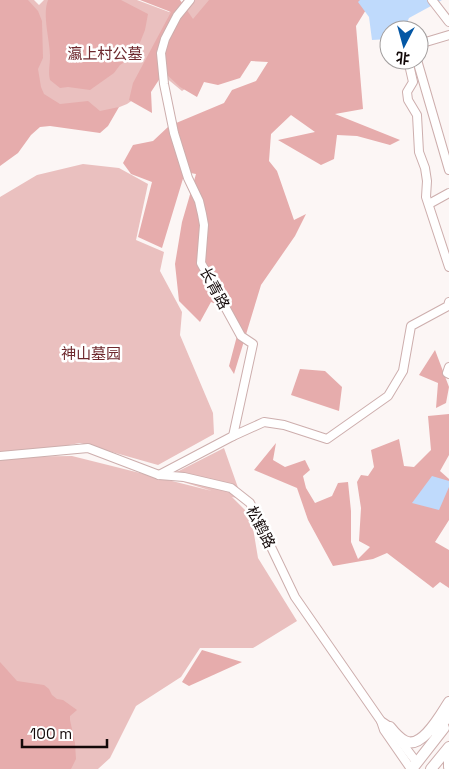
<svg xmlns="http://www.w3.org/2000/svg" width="449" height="769" viewBox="0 0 449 769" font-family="'Space Grotesk','Noto Sans SC',sans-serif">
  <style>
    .green { fill: #eac0bf }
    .forest { fill: #e6acac }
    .water { fill: #bfdafc }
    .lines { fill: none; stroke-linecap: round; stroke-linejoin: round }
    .minor-casing { stroke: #cdaead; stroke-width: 10 }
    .major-casing { stroke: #cdaead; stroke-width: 12 }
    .minor { stroke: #fff; stroke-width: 8 }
    .major { stroke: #fff; stroke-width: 10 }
    .labels { text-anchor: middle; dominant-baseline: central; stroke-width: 5; stroke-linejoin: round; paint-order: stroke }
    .park-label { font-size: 15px; fill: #6e292e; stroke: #fff }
    .street-label { font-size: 15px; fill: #130909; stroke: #fff }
  </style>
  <rect width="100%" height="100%" fill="#fcf6f5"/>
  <!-- green -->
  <g class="green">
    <polygon points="0,0 34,0 39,5 44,0 137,0 169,12 184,0 255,0 213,69 182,91 159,72 150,88 127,104 100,115 53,119"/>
    <polygon points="83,164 119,168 148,184 136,240 164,252 160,271 182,312 180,335 213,413 214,434 158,465 80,443 31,452 7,454 0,452 0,197 37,175"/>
    <polygon points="224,448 242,499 232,497 251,516 258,558 297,621 253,648 200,648 181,677 136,706 110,758 98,769 0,769 0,457 72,456 212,491 167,477"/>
  </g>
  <!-- forest -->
  <g class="forest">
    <polygon points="0,0 28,0 38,11 42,21 43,58 38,69 41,87 44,94 60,104 88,101 100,111 119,107 108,126 100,133 50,126 40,127 31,135 18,153 0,166"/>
    <path d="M 48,0 L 121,0 L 148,14 L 145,30 L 135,55 L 120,65 L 114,73 L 90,90 L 68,87 L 60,88 L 50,80 C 48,72 50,65 50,56 C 50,40 42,15 48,0 Z"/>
    <polygon points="140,0 180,0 193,19 209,0 372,0 356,26 363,109 335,114 400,140 390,145 357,136 337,135 334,159 321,165 278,140 315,132 291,115 271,134 269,161 277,171 294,220 306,214 295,236 261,285 234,374 229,366 238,332 228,309 211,302 200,322 179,301 175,264 182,222 196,174 185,172 162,248 138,237 152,182 131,174 123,163 133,145 153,141 169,126 224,103 232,90 256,81 268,62 251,61 240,78 218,85 204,82 197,97 180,87 164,72 151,92 152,113 129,100 133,83 171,12"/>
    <polygon points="435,350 449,387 446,403 436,408 438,383 419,375"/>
    <polygon points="300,369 325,371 342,387 339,411 291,395"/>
    <polygon points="449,414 449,455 440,471 449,479 449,520 435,542 449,550 449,588 440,582 433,588 387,553 373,559 333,566 308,520 297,488 254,470 276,443 273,460 285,467 305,460 310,470 303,476 306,488 315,503 332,496 338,483 348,482 351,511 351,542 358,559 370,547 359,541 361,508 357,482 361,475 368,476 374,467 371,450 399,439 404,466 414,467 431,450 428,416"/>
    <polygon points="202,650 242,662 189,686 182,682"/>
    <polygon points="0,662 17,681 44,685 49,689 52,695 57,699 63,700 77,710 70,716 70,720 75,743 76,759 71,769 0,769"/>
  </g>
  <!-- water -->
  <g class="water">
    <polygon points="360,0 442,0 409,18 404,30 389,30 389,39 372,40 369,17 358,2"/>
    <polygon points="432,476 449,481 449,487 439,510 412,503"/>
  </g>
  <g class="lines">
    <defs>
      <g id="minor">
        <polyline points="432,0 449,22"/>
        <polyline points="419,44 449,35"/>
        <polyline points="408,60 413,82 407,92 408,100 417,115 419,152 425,168 427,181 426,197 449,267"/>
        <polyline points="417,60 449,170"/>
        <polyline points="429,204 449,193"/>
        <polyline points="449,367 447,373 449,374"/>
        <polyline points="233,436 264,422 284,425 327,439 388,396 403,371 411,326 448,306 449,302"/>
        <polyline points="0,456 88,448 159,475 184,477 231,488 250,503 295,597 381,721 390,727 417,763"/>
        <polyline points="159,475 233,436 253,344 241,336 201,263 204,225 202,214 199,201 188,178 174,133 164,84 161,53 165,39 177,16 190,0"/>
        <polyline points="381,721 384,730 411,769"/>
      </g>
      <g id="major">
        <path d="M 390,727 C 394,732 399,738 405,741 C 422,750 441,714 449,702"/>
        <polyline points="436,732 449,715"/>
        <polyline points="449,752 449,767"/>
        <polyline points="412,769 444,728"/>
        <polyline points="431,769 449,747"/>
      </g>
    </defs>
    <!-- minor casing -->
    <use href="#minor" class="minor-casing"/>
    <!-- major casing -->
    <use href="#major" class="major-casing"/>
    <!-- minor -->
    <use href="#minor" class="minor"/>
    <!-- major -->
    <use href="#major" class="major"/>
  </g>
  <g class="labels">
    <!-- park labels -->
    <g class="park-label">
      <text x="105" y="53">瀛上村公墓</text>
      <text x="91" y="353">神山墓园</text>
    </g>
    <!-- street labels -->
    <g class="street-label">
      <text transform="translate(215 288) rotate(62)">长青路</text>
      <text transform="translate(261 527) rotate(63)">松鹤路</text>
    </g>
  </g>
  <!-- north arrow -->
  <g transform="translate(404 45) rotate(186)"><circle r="24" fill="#ffffff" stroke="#a19d9d"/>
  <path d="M0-4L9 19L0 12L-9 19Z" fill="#0457a5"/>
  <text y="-8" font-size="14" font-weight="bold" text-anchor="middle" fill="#130909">北</text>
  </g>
  <!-- scale -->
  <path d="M22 739v8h85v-8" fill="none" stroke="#130909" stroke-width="2.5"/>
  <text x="30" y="739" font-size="15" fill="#130909" stroke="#ffffff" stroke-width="4" paint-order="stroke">100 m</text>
</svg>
